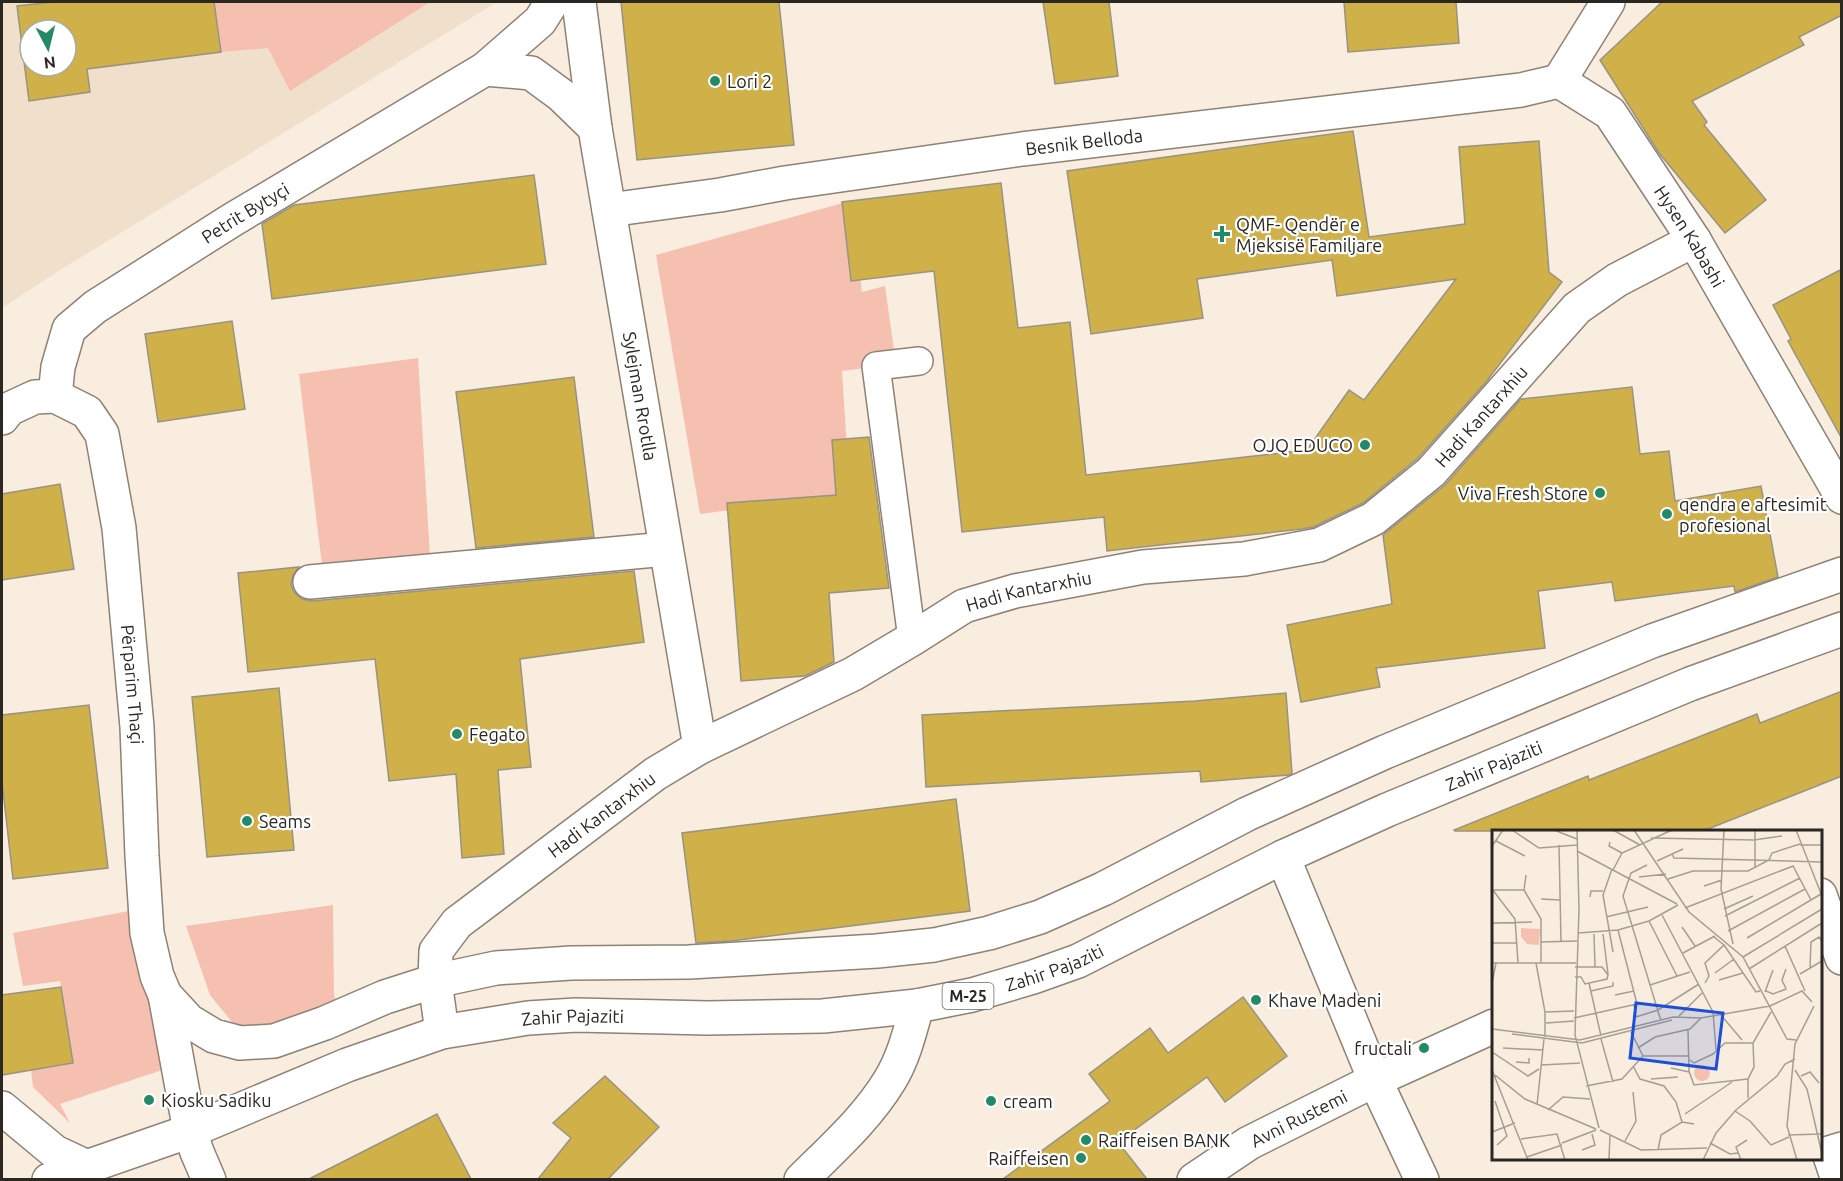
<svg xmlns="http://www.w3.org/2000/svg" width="1843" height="1181" viewBox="0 0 1843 1181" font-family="Ubuntu,sans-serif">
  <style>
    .built { fill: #f0dfcb; fill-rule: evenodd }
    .green { fill: #f5c0b0 }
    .building { fill: #cfb049; stroke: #989383; stroke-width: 1.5; fill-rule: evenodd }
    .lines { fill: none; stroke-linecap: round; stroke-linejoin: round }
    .service-casing { stroke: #8d8275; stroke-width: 30 }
    .minor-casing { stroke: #8d8275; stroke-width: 36 }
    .tertiary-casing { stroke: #8d8275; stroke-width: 36 }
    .primary-casing { stroke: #8d8275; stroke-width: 36 }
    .service { stroke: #fff; stroke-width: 27 }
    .minor { stroke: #fff; stroke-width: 33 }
    .tertiary { stroke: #fff; stroke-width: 33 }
    .primary { stroke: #fff; stroke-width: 33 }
    .poi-dot { fill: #228a66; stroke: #fff; stroke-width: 2 }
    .labels { text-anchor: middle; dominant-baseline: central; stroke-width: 4.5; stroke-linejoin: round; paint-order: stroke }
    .shield { fill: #fff; stroke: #6b6864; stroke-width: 1.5 }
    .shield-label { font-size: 16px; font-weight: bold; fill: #2b2721 }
    .poi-label { font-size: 18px; fill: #2b2721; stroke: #fff; text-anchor: start }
    .street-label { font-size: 18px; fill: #2b2721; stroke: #fff }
    .inset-road { fill: none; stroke: #a79e93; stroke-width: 1.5 }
    .view { fill: #1d4ed8; fill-opacity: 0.15; stroke: #1d4ed8; stroke-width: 3 }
    .inset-edge { fill: none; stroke: #2b2721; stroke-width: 3 }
  </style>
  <rect width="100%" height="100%" fill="#f9eddf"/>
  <!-- built -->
  <path class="built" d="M 2,2 L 497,2 L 57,272 L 2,308 ZM 30,30 L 66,30 L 66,66 L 30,66 Z"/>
  <!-- green -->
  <g class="green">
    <polygon points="214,2 430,2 290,91 268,48 221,52"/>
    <polygon points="850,201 862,292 885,286 896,364 842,371 850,494 700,514 656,255"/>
    <polygon points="418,358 430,557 322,565 299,374"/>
    <polygon points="333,905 334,995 342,1019 274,1041 232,1022 210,995 186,926"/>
    <polygon points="134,910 165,1069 60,1104 70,1123 33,1087 31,1070 73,1063 60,981 23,986 13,933"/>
  </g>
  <!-- building -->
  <g class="building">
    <path d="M 53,2 L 214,2 L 221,52 L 87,69 L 90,92 L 29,101 L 17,6 ZM 30,30 L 66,30 L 66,66 L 30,66 Z"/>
    <polygon points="621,2 779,2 794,145 637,160"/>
    <polygon points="1043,2 1109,2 1118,76 1055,84"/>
    <polygon points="1344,2 1456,2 1459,43 1348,52"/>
    <polygon points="1662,2 1842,2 1842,15 1799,37 1804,45 1692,101 1707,122 1704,125 1766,200 1725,233 1659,153 1600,60"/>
    <polygon points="1353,131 1369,237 1465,224 1459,147 1539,141 1549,272 1562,282 1486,382 1418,458 1363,503 1313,527 1302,529 1107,551 1104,517 962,532 934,271 851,281 842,202 1001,183 1018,328 1070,322 1086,475 1307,450 1349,390 1364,400 1456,279 1337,296 1332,260 1197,279 1203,318 1091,334 1067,171"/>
    <polygon points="534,175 546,264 272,299 262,224 294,205"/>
    <polygon points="1842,269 1842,439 1788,341 1791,339 1773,305"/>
    <polygon points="232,321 245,409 158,422 145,334"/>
    <polygon points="574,377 594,537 476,548 456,392"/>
    <polygon points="1632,387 1640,454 1669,451 1675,501 1761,486 1778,577 1735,592 1734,586 1615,601 1612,582 1538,591 1545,648 1376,668 1380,687 1301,702 1287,625 1392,604 1383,535 1445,485 1521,399"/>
    <polygon points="869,437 889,588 829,593 834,662 805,676 741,681 727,503 836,495 832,440"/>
    <polygon points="60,484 74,569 2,580 2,494"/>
    <polygon points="299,567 293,575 291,584 294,592 302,599 312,601 634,571 644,642 520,659 531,767 498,770 504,854 462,858 456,774 389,781 375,659 248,672 238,573"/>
    <polygon points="279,688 294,850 207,857 192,697"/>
    <polygon points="1842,691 1842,776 1703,831 1455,831 1454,830 1588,776 1589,780 1757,714 1760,723"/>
    <polygon points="1286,693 1292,773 1289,775 1201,782 1200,771 926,787 922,715 1195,701"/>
    <polygon points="89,705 108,868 13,879 2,782 2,715"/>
    <polygon points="956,799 970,911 731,941 696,943 682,833"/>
    <polygon points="61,987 73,1063 2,1075 2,995"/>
    <polygon points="1243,997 1287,1056 1225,1102 1207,1077 1118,1142 1147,1179 1003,1179 1110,1101 1089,1074 1150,1028 1168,1053"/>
    <polygon points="605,1076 659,1127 608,1179 538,1179 571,1138 553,1123"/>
    <polygon points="437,1114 471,1179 309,1179"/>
  </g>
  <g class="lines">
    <defs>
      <polyline id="service" points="912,639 876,366 919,361"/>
      <g id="minor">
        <path id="s1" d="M 579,2 L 595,128 L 700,747"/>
        <polyline points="485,69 540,21 552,2"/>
        <path id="s2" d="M 1559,81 L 1610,113 L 1694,240 L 1842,497"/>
        <polyline points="1559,81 1608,2"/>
        <path id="s3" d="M 609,210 L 720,195 L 785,183 L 1022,149 L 1521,90 L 1559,81"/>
        <path id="s4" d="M 55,396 L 58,367 L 69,329 L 95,307 L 232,220 L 485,69 L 531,73 L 561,95 L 595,128"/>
        <polyline points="310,582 666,549"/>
        <polyline points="1283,857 1375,1080 1422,1180"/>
        <polyline points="1820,895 1842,958"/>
        <polyline points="165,995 190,1131 197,1152 209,1180"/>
        <path id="s5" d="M 442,1032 L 435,981 L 436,951 L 457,923 L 655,774 L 700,747 L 853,674 L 912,639 L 964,606 L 1015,591 L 1143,567 L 1244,559 L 1319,545 L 1373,519 L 1431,472 L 1577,308 L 1617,280 L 1694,240"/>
        <polyline points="2,1108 55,1152 87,1167"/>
        <path d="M 801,1180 C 833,1148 867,1118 890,1080 C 904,1057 910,1031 917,1006"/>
        <path id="s6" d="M 1194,1180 L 1249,1143 L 1375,1080 L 1494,1026"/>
        <polyline points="1838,1180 1829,1153 1842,1149"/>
      </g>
      <g id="tertiary">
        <path id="s7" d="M 2,418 L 9,409 L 35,397 L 55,396 L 87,412 L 102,434 L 119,528 L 137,727 L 142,856 L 147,933 L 157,976 L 165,995 L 189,1021 L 214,1036 L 240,1043 L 274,1041 L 325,1023 L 385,997 L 435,981 L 496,968 L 571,963 L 689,962 L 877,951 L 934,945 L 989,933 L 1040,917 L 1103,889 L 1247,814 L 1385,752 L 1652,641 L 1842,574"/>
      </g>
      <g id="primary">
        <path id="s8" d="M 49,1180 L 190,1131 L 347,1065 L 442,1032 L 528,1018 L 576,1015 L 708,1018 L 823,1016 L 917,1006 L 972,995 L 1033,977 L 1078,961 L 1283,857 L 1387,810 L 1690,684 L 1842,629"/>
      </g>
    </defs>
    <!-- service casing -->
    <use href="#service" class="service-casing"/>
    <!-- minor casing -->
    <use href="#minor" class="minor-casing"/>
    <!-- tertiary casing -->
    <use href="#tertiary" class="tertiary-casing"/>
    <!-- primary casing -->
    <use href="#primary" class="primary-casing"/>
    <!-- service -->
    <use href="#service" class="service"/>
    <!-- minor -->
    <use href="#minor" class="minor"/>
    <!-- tertiary -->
    <use href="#tertiary" class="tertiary"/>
    <!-- primary -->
    <use href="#primary" class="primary"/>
  </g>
  <!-- markers -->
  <g class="poi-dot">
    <circle cx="715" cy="81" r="6"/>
    <path d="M1219 225h6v6h6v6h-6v6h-6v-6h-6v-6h6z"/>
    <circle cx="1365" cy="445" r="6"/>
    <circle cx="1600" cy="493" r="6"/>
    <circle cx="1667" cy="514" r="6"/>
    <circle cx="457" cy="734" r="6"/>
    <circle cx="247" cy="821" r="6"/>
    <circle cx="1256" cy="1000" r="6"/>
    <circle cx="1424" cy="1048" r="6"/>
    <circle cx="149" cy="1100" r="6"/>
    <circle cx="991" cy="1101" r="6"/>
    <circle cx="1086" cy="1140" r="6"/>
    <circle cx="1081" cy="1158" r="6"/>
  </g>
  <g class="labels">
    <!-- shield labels -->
    <rect class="shield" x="942.5" y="983" width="51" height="26" rx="4.5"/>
    <g class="shield-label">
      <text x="968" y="996">M-25</text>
    </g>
    <!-- poi labels -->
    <g class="poi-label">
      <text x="727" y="81">Lori 2</text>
      <text x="1236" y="224">QMF- Qendër e<tspan x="1236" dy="21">Mjeksisë Familjare</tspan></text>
      <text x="1353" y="445" text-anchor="end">OJQ EDUCO</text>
      <text x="1588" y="493" text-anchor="end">Viva Fresh Store</text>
      <text x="1679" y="504">qendra e aftesimit<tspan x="1679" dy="21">profesional</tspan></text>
      <text x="469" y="734">Fegato</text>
      <text x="259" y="821">Seams</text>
      <text x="1268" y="1000">Khave Madeni</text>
      <text x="1412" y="1048" text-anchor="end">fructali</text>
      <text x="161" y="1100">Kiosku Sadiku</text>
      <text x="1003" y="1101">cream</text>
      <text x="1098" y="1140">Raiffeisen BANK</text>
      <text x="1069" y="1158" text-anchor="end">Raiffeisen</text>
    </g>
    <!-- street labels -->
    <g class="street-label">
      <text stroke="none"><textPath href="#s3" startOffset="480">Besnik Belloda</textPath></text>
      <text stroke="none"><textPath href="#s4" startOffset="280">Petrit Bytyçi</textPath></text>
      <text stroke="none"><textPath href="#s2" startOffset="207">Hysen Kabashi</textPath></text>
      <text stroke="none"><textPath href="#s1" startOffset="399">Sylejman Rrotlla</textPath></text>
      <text stroke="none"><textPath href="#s5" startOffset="1287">Hadi Kantarxhiu</textPath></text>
      <text stroke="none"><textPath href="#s5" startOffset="783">Hadi Kantarxhiu</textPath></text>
      <text stroke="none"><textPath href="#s7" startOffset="375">Përparim Thaçi</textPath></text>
      <text stroke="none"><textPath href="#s8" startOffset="1524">Zahir Pajaziti</textPath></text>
      <text stroke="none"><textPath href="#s5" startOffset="297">Hadi Kantarxhiu</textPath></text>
      <text stroke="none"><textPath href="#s8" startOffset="1040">Zahir Pajaziti</textPath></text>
      <text stroke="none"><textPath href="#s8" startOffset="552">Zahir Pajaziti</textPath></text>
      <text stroke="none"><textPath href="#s6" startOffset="122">Avni Rustemi</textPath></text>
    </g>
  </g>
  <!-- overview -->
  <g transform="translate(1492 830)">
    <rect width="330" height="330" fill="#f9eddf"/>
    <path d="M 29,98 L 48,99 L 47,115 L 35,114 L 29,107 ZM202 243a8 8 0 1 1 16 0a8 8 0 1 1-16 0Z" fill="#f5c0b0"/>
    <path class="inset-road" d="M 20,0 L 47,18 L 85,15M 62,0 L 85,9M 85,0 L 87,79 L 83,205 L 107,298M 121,0 L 148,15M 142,0 L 197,82 L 251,127 L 295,209 L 304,210M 232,0 L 229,59 L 241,114M 263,0 L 263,38M 304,0 L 330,66M 159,8 L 262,10 L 290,6M 4,11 L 33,26M 118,12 L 117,16 L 130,23M 67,15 L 69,111M 308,15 L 330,15M 0,16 L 11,0M 85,21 L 185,74M 180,24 L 182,28 L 330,32M 165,31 L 191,19M 155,35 L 139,43 L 131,66 L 169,191M 120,39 L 111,65 L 121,122M 121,40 L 130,23 L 180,0M 34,45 L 32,60 L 49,89 L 49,133M 147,47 L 174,44M 176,49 L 201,41 L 256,41 L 277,30 L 280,23 L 308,14M 212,56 L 230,50M 0,59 L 23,89 L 26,133M 2,60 L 32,60M 98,67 L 99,61 L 111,61M 49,69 L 68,70M 193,78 L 301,36 L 319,70M 232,79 L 261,66M 170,85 L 221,182 L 224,220M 233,86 L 308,48M 114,87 L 156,77M 157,91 L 185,146M 0,93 L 40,92M 190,97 L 203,116M 236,101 L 313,59M 86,103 L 126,100 L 157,91 L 186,75M 102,104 L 103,137M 111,104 L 116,144M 255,108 L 329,64M 49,112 L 85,111M 0,113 L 25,113M 232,115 L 264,162 L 268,161M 293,116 L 313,161M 191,123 L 223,106M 251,127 L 330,79M 0,133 L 84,133M 44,133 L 53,182 L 53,207M 318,138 L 319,112 L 327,107 L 330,111M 257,139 L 330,93M 223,143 L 242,129M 308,144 L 330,131M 83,147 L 89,147 L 93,154 L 115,149 L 116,145 L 110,137 L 83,137M 227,150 L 251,143M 0,153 L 4,133M 97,153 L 109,206M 213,153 L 217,146 L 213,133 L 232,115 L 222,107M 158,155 L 198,142M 99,161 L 121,156 L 121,152M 274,161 L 281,164 L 294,159 L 290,150 L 294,139M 273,162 L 281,140M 123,165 L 142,161M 142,175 L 144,187 L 166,180 L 207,154M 53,182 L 82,181M 228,184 L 250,210M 187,186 L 210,163M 82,188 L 145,174 L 126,100M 54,193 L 82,191M 0,199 L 88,210 L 181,187 L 209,188 L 278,176 L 310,161 L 320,172M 196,200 L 197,241 L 202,255 L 256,249M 139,202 L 151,226M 20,204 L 90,213 L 180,190M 109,209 L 121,252M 11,218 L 51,220M 146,218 L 163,207 L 198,199 L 209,188M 0,222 L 36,246 L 47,239M 151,226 L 197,226M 198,230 L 202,233 L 221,224 L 233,213 L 261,213M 24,232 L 37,233 L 37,228M 49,235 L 88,233M 141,236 L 148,249 L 172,256 L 184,272 L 190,292M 179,238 L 197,242M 0,240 L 36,330M 303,240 L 315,259 L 330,324M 3,245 L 33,269 L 104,299M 309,246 L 318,242 L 327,253M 159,249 L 186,247M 94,256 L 130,249 L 151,226M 256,268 L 256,249 L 262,237 L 261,213 L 279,182M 3,271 L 15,306 L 5,315M 45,275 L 52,209M 56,280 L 71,267 L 98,269M 243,281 L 258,291 L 279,315M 193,284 L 240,252M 108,300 L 149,320 L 215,318M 0,302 L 23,293M 296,305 L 329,304M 29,309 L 65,304 L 73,330M 133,311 L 144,291 L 141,262M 70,313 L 104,300M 218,313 L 238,324 L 246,323M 279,315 L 297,307M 90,320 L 103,315 L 100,304M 166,320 L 169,305 L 190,292 L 202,294M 35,327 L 70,315M 117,329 L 118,305M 86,330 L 119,330M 211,330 L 224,303 L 244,280 L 285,246 L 293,234 L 303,229M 249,330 L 244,317 L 255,310M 305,330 L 295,296 L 303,214 L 322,176"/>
    <path class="view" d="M 144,173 L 231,183 L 224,239 L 138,228 Z"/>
    <rect width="330" height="330" class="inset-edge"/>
  </g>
  <!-- border -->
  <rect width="1843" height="1181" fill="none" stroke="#2b2721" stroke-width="6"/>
  <!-- north arrow -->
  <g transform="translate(48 48) rotate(173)"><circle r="28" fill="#ffffff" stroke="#aaa9a6" stroke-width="1.5"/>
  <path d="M0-4.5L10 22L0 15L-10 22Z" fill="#228a66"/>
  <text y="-9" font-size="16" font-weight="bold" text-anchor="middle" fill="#2b2721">N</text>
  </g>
</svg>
